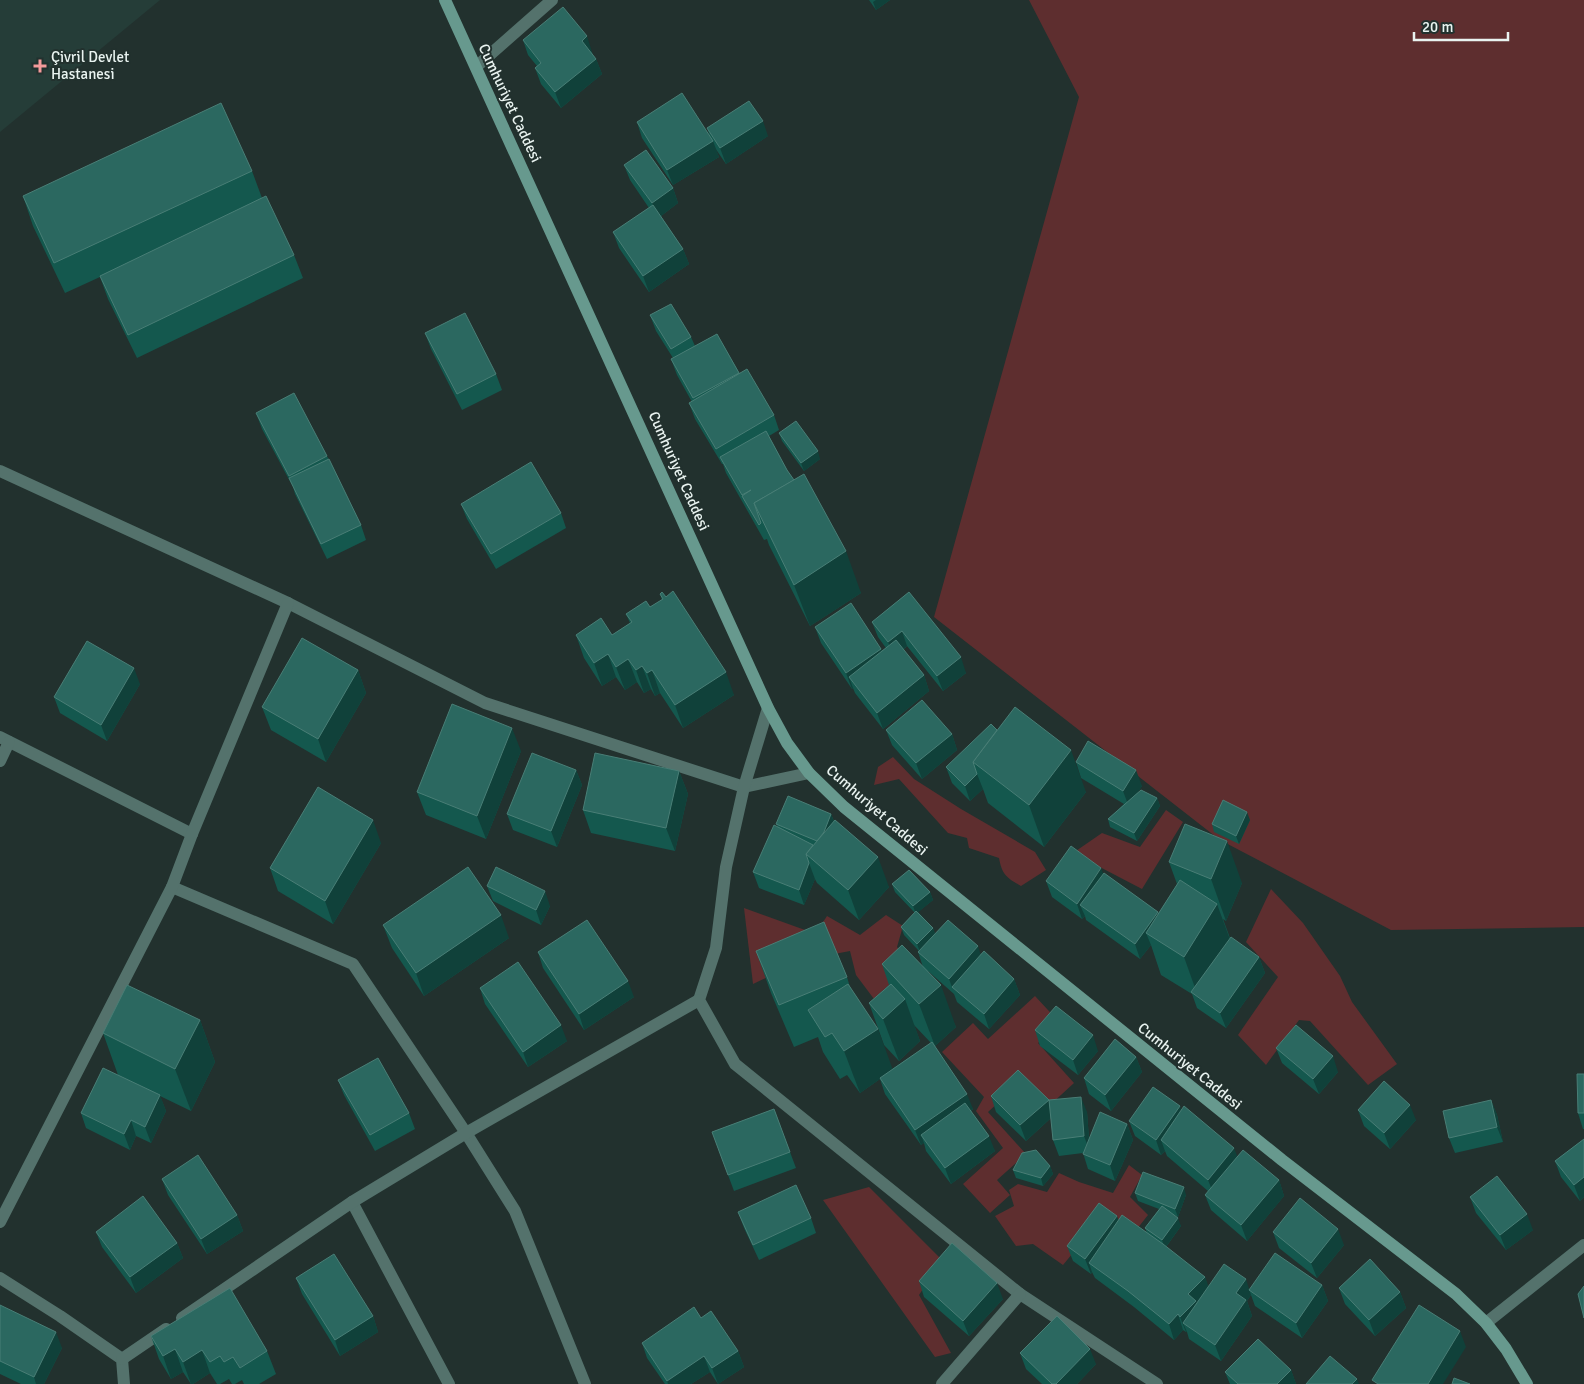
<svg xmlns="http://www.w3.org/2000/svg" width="1584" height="1384" viewBox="0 0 1584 1384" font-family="Signika,sans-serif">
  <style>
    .built { fill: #253d38 }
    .green { fill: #5e2e2f }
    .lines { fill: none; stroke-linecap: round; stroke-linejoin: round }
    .minor { stroke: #54726c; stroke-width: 12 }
    .tertiary { stroke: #54726c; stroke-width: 12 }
    .secondary { stroke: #67998e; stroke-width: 12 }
    .wall { fill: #14584e }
    .shaded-wall { fill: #10413a }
    .building { fill: #2b6860; stroke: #497e76 }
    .poi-dot { fill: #f59b9b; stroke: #22312e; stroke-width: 2 }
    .labels { text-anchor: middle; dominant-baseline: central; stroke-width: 4; stroke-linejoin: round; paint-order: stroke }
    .poi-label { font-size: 15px; fill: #e9f3f0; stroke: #22312e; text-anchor: start }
    .street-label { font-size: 15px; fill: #e9f3f0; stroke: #22312e }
  </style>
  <rect width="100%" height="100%" fill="#22312e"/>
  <!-- built -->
  <polygon class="built" points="0,0 160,0 0,132"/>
  <!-- green -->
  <g class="green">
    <polygon points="1029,0 1584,0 1584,927 1391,930 1220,840 934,617 1079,97"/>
    <path d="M 893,757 L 914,779 L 961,809 L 1035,852 L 1046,870 L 1021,886 C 1007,878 1002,875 999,858 L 969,848 L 967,838 L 948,833 L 899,779 L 874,785 L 878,767 Z"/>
    <polygon points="1166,810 1183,822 1142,889 1073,853 1102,833 1140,847"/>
    <polygon points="1271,889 1303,923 1340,976 1352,1002 1397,1064 1368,1085 1310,1021 1299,1020 1266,1065 1238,1035 1278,977 1246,942"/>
    <polygon points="744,908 805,930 814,955 753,984"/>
    <polygon points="886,915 903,926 897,947 915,972 877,1003 856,975 850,951 824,956 814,936 827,916 860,935"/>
    <polygon points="1035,996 1060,1023 1038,1043 1074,1083 1049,1106 1024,1079 988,1112 1026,1154 997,1180 1010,1195 990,1213 963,1184 1003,1148 976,1111 984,1097 942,1052 973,1023 988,1039"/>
    <polygon points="1129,1165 1142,1175 1130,1197 1148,1215 1137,1229 1106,1213 1063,1265 1033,1244 1016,1246 995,1216 1014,1206 1009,1190 1018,1184 1047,1192 1059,1173 1079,1182 1113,1193"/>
    <polygon points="869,1187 942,1260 919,1295 951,1353 935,1357 823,1200"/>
  </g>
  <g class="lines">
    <!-- minor -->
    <g class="minor">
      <polyline points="476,67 552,0"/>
      <polyline points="0,471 288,603 485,703 744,787 809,773"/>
      <polyline points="768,708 744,787 726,867 716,948 699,1000 735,1064 1020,1294 1157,1384"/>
      <polyline points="0,737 192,834"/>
      <polyline points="0,761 9,742"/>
      <polyline points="172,887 353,964 466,1133 515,1211 585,1384"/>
      <polyline points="352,1202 449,1384"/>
      <polyline points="0,1222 172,887 192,834 288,603"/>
      <polyline points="0,1278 60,1316 122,1359 124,1384"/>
      <polyline points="182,1318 352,1202 466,1133 699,1000"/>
      <polyline points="122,1359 166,1329"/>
      <polyline points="942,1384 1020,1294"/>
    </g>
    <!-- tertiary -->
    <polyline class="tertiary" points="1486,1323 1584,1245"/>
    <!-- secondary -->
    <polyline class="secondary" points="445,0 768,708 787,743 809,773 844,807 1282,1160 1456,1294 1486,1323 1506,1349 1527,1384"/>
  </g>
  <!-- wall -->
  <g class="wall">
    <polygon points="869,0 890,0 876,10"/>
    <polygon points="523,40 592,52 592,53 596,59 602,74 561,108 541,84 535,68 537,66 528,55"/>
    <polygon points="637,122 710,137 707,128 768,136 726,164 715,148 719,157 673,185 642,138"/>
    <polygon points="624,165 673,188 678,203 661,216 683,249 689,264 649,292 619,248 613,232 649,208 630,180"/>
    <polygon points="252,171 262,198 294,255 303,278 137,358 108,299 100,277 65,293 33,226 23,196"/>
    <polygon points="650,315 691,337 695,346 717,334 740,374 774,415 779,430 769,436 787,470 861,593 810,626 769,545 767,539 764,540 726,473 723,464 722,464 695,419 689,403 692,402 677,375 671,359 673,358 656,331"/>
    <polygon points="425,333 496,374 502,390 462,410 431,349"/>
    <polygon points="256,413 327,456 361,525 366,540 327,559 295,494 293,487 262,429"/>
    <polygon points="779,433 820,459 804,471 782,441"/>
    <polygon points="461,504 561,513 566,528 496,569 467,519"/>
    <polygon points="909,592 966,673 943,691 907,646 903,650 924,675 929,691 883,729 855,693 853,688 852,689 821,643 815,627 881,649 882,651 886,648 878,637 872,622"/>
    <polygon points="660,594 734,695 683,728 660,693 655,696 651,689 644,693 637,682 625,690 616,677 602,686 584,658 576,635 612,635 630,623 626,614 650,607 662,600"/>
    <polygon points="358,670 366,693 326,762 271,730 262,707"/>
    <polygon points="140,684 107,741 60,713 54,697"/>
    <polygon points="886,730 952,734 957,750 922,779 892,745"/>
    <polygon points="997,730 1086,792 1044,847 988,803 983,789 970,801 952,783 946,767"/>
    <polygon points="521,751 486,839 426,815 417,792"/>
    <polygon points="1076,762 1142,786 1137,793 1157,798 1160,806 1137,841 1110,827 1108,819 1124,804 1081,778"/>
    <polygon points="576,770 582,785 557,847 513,830 507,814"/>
    <polygon points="679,771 688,794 675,851 591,833 583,810"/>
    <polygon points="831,814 834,821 889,887 859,920 817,883 815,879 804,905 759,888 753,872 778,827 776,824"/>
    <polygon points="1250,820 1239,844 1214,832 1212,824"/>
    <polygon points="381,843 333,924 278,891 270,868"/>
    <polygon points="1169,862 1242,883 1226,921 1223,919 1230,938 1259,957 1265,973 1226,1028 1197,1008 1192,994 1161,975 1151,945 1140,959 1086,920 1085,916 1082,919 1052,897 1046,881 1103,873 1159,913 1177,884"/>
    <polygon points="892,884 930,892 933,900 918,912 933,928 935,934 981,954 1014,979 1020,995 989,1029 957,1002 954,994 928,971 956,1027 935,1046 973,1109 971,1111 995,1151 951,1184 926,1151 924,1143 921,1145 885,1094 880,1079 860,1093 847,1075 840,1079 823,1052 818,1037 794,1047 771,993 756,951 847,977 850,987 892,1069 931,1043 914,1025 920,1041 899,1061 884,1045 869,1003 889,985 882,964 923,967 918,952 919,951 904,935 901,927 915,913 895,892"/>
    <polygon points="487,886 550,906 541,925 493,901"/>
    <polygon points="383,925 509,938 424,996 392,948"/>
    <polygon points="538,952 634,997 584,1030 543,968"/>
    <polygon points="480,988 567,1041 528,1067 485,1004"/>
    <polygon points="200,1020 215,1062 191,1111 160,1096 166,1111 151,1143 136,1136 130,1150 86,1128 81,1113 118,1075 103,1033"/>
    <polygon points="1035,1030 1098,1051 1078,1075 1040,1046"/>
    <polygon points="1276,1048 1338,1072 1319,1094 1282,1063"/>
    <polygon points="1136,1057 1142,1072 1111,1111 1089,1094 1084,1078"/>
    <polygon points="1584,1074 1584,1129 1583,1129 1578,1113"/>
    <polygon points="338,1080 409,1113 415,1129 375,1151 344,1095"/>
    <polygon points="991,1096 1049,1100 1087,1112 1089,1139 1127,1124 1133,1140 1115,1181 1088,1169 1083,1153 1059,1156 1053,1140 1051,1118 1026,1141 996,1112"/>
    <polygon points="1491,1100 1497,1115 1503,1142 1455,1153 1449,1138"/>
    <polygon points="774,1109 796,1168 734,1191 712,1132"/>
    <polygon points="1181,1110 1237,1156 1279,1180 1284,1196 1247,1241 1211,1210 1205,1195 1208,1191 1167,1156 1165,1151 1161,1155 1135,1136 1129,1121"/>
    <polygon points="1358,1110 1416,1120 1390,1149 1364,1126"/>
    <polygon points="1584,1139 1584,1197 1580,1201 1561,1177 1555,1161"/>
    <polygon points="1050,1166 1053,1174 1043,1186 1016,1178 1013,1170"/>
    <polygon points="162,1179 237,1215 243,1231 207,1254 168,1195"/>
    <polygon points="1135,1193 1186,1195 1178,1217 1174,1215 1181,1226 1166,1247 1205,1277 1208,1287 1250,1289 1322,1285 1328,1301 1302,1338 1255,1306 1251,1295 1247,1301 1252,1316 1221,1361 1189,1339 1187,1332 1186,1332 1183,1330 1174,1340 1134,1307 1095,1278 1092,1272 1091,1274 1073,1261 1067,1246 1118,1220 1147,1233 1145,1228 1159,1209 1138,1201"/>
    <polygon points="1470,1197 1533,1230 1506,1250 1476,1213"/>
    <polygon points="738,1212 811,1218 816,1233 759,1260 744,1228"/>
    <polygon points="96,1232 177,1243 183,1258 136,1293 102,1247"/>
    <polygon points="1273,1232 1344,1245 1317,1278 1279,1248"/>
    <polygon points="296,1278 373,1316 378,1332 340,1356 302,1294"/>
    <polygon points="919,1281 1003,1299 969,1336 924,1297"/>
    <polygon points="1339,1288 1400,1292 1406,1308 1375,1336 1345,1304"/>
    <polygon points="0,1305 62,1348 44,1384 21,1384 0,1374"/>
    <polygon points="701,1318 738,1351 744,1367 718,1384 710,1372 691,1384 665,1384 647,1358 642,1343"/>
    <polygon points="151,1336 267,1351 276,1374 259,1384 244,1384 242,1380 235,1384 232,1384 229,1379 220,1384 217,1384 210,1373 193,1384 191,1384 183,1372 171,1379 159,1359"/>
    <polygon points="1020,1353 1096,1364 1077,1384 1042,1384 1026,1369"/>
    <polygon points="1291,1370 1296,1384 1230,1384 1225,1372"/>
  </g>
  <!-- shaded-wall -->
  <g class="shaded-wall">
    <polygon points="876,0 890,0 876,10 873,2"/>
    <polygon points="587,36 592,52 587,56 582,41"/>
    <polygon points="596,59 602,74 561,108 555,92"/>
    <polygon points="763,121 768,136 726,164 720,148"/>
    <polygon points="713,141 719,157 673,185 667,170"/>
    <polygon points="673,188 678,203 657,219 652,203"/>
    <polygon points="683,249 689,264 649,292 643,276"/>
    <polygon points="818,451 820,459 804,471 801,463"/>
    <polygon points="846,551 861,593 810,626 794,585"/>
    <polygon points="902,631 907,646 894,657 888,642"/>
    <polygon points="881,649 887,664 849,677 853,688 852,689 846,673"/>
    <polygon points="608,654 616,677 602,686 594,663"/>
    <polygon points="961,657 966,673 943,691 937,676"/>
    <polygon points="628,659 637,682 625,690 616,667"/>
    <polygon points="642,666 651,689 644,693 636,670"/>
    <polygon points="134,668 140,684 107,741 101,725"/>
    <polygon points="358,670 366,693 326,762 318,739"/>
    <polygon points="652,670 660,693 655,696 647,673"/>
    <polygon points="726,672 734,695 683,728 675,705"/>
    <polygon points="924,675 929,691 883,729 877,713"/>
    <polygon points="512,728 521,751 486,839 477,816"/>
    <polygon points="952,734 957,750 922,779 916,763"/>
    <polygon points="1071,750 1086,792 1044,847 1029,805"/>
    <polygon points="576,770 582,785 557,847 551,831"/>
    <polygon points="1136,770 1142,786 1129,807 1123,791"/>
    <polygon points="679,771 688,794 675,851 666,828"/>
    <polygon points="977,774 983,789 970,801 965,786"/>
    <polygon points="1157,798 1160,806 1137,841 1134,833"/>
    <polygon points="1247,812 1250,820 1239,844 1236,836"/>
    <polygon points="831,814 837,830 820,842"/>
    <polygon points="373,820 381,843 333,924 325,901"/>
    <polygon points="1227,841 1242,883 1226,921 1211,879"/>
    <polygon points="878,857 889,887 859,920 848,890"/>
    <polygon points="809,863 815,879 804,905 799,890"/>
    <polygon points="1101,868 1107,883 1080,905 1085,916 1082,919 1077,904"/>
    <polygon points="545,891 550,906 541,925 536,910"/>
    <polygon points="930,892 933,900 916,914 913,906"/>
    <polygon points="1217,904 1232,945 1199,999 1184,957"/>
    <polygon points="1158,912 1164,927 1146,933 1151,945 1140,959 1135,944"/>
    <polygon points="501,915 509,938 424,996 416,973"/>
    <polygon points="933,928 936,936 920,952 917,944"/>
    <polygon points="978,946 983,962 952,987 949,979"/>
    <polygon points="1259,957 1265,973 1226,1028 1220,1013"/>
    <polygon points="1014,979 1020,995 989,1029 984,1014"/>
    <polygon points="628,981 634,997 584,1030 579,1014"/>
    <polygon points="941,985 956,1027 935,1046 919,1004"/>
    <polygon points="905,999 920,1041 899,1061 883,1019"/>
    <polygon points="200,1020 215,1062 191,1111 175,1069"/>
    <polygon points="561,1025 567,1041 528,1067 523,1052"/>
    <polygon points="878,1029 893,1070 860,1093 844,1051"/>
    <polygon points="1093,1035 1098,1051 1078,1075 1073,1060"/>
    <polygon points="1333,1056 1338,1072 1319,1094 1313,1079"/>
    <polygon points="1136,1057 1142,1072 1111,1111 1105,1095"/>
    <polygon points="967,1094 973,1109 926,1142 921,1135 924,1143 921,1145 915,1130"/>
    <polygon points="160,1095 166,1111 151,1143 145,1127"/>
    <polygon points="1081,1097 1087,1112 1090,1152 1084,1136"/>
    <polygon points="1049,1100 1054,1115 1026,1141 1020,1125"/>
    <polygon points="1491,1100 1497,1115 1503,1142 1497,1127"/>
    <polygon points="1410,1105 1416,1120 1390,1149 1384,1133"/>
    <polygon points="1180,1106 1185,1122 1161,1140 1165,1151 1161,1155 1156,1140"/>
    <polygon points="131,1120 136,1136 130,1150 124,1134"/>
    <polygon points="1127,1124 1133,1140 1115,1181 1110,1165"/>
    <polygon points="989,1136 995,1151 951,1184 945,1168"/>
    <polygon points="1234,1148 1240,1163 1214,1195 1208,1180"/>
    <polygon points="1050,1166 1053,1174 1043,1186 1041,1178"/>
    <polygon points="1584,1177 1584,1197 1580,1201 1574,1185"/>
    <polygon points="1279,1180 1284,1196 1247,1241 1241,1225"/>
    <polygon points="1184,1187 1186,1195 1178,1217 1175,1209"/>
    <polygon points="1527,1214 1533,1230 1506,1250 1500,1235"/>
    <polygon points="237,1215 243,1231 207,1254 201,1239"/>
    <polygon points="1117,1216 1123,1232 1089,1263 1092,1272 1091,1274 1085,1259"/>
    <polygon points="1178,1218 1181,1226 1165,1248 1162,1240"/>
    <polygon points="1338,1229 1344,1245 1317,1278 1311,1263"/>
    <polygon points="177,1243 183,1258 136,1293 130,1277"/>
    <polygon points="1205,1277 1211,1293 1183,1323 1187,1332 1186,1332 1180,1317 1188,1294"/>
    <polygon points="1246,1279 1251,1295 1247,1301 1252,1316 1221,1361 1215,1345 1236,1293"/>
    <polygon points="997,1283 1003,1299 969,1336 963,1321"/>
    <polygon points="1322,1285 1328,1301 1302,1338 1296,1323"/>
    <polygon points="1400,1292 1406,1308 1375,1336 1369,1320"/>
    <polygon points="1178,1314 1183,1330 1174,1340 1169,1324"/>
    <polygon points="373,1316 378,1332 340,1356 335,1340"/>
    <polygon points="1460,1331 1466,1347 1443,1384 1428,1384"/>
    <polygon points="56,1332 62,1348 44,1384 36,1384 34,1377"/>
    <polygon points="175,1349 183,1372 171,1379 163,1356"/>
    <polygon points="1090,1349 1096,1364 1077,1384 1056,1384"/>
    <polygon points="202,1350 210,1373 193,1384 191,1384 183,1362"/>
    <polygon points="738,1351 744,1367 718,1384 712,1368"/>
    <polygon points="704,1356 710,1372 691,1384 668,1384 667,1381"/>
    <polygon points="1291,1370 1296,1384 1277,1384"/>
    <polygon points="1357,1379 1359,1384 1352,1384"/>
  </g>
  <!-- building -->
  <g class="building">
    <polygon points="563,7 587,36 582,41 596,59 555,92 535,68 541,63 523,40"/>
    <polygon points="682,93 713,141 667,170 637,122"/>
    <polygon points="749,101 763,121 720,148 707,128"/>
    <polygon points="221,103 252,171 54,263 23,196"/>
    <polygon points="646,150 673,188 652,203 624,165"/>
    <polygon points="266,196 294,255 128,335 100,276"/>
    <polygon points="653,205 683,249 643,276 613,232"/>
    <polygon points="671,304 691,337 671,349 650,315"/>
    <polygon points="465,313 496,374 457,394 425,333"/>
    <polygon points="717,334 739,373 693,398 671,359"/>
    <polygon points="747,369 774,415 716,449 689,403"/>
    <polygon points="294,393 327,456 289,476 256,413"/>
    <polygon points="796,421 818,451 801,463 779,433"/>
    <polygon points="766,431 787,470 794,480 754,503 761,523 759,525 742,496 751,490 742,495 720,457"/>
    <polygon points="329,459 361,525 321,544 289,478"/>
    <polygon points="531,462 561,513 491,554 461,504"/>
    <polygon points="804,474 846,551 794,585 754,503"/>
    <polygon points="673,591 726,672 675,705 652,670 647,673 642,666 636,670 628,659 616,667 608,654 594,663 576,635 601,618 612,635 632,622 626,614 646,601 650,607 663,599 660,594 662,592 666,597"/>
    <polygon points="909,592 961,657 937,676 902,631 888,642 872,622"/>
    <polygon points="851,603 881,649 846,673 815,627"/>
    <polygon points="302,638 358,670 318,739 262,707"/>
    <polygon points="896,640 924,675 877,713 849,677"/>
    <polygon points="87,641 134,668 101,725 54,697"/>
    <polygon points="922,700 952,734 916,763 886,730"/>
    <polygon points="452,704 512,728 477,816 417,792"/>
    <polygon points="1015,707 1071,750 1029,805 973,762"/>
    <polygon points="991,724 997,730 973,762 977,774 965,786 946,767"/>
    <polygon points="1088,741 1136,770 1123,791 1076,762"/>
    <polygon points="532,753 576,770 551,831 507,814"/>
    <polygon points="595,753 679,771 666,828 583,810"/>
    <polygon points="318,787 373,820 325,901 270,868"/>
    <polygon points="1141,790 1157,798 1134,833 1108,819"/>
    <polygon points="788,796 831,814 824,832 817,841 776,824"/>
    <polygon points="1223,800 1247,812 1236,836 1212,824"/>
    <polygon points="835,820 878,857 848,890 806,854"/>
    <polygon points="1185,824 1227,841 1211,879 1169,862"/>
    <polygon points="774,825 813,845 806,854 809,863 799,890 753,872"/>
    <polygon points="1071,846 1101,868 1077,904 1046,881"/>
    <polygon points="468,867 501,915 416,973 383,925"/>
    <polygon points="496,867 545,891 536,910 487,886"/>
    <polygon points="909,870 930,892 913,906 892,884"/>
    <polygon points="1104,873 1158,912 1135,944 1080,905"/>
    <polygon points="1180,880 1217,904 1184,957 1146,933"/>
    <polygon points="916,911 933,928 917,944 901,927"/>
    <polygon points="587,920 628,981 579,1014 538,952"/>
    <polygon points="948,920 978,946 949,979 918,952"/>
    <polygon points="824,922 847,977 779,1005 756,951"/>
    <polygon points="1231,937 1259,957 1220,1013 1191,992"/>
    <polygon points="902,945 941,985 919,1004 882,964"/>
    <polygon points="984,951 1014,979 984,1014 952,987"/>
    <polygon points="518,962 561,1025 523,1052 480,988"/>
    <polygon points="848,984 878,1029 844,1051 832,1033 825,1037 808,1010"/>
    <polygon points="891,984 905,999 883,1019 869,1003"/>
    <polygon points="127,985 200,1020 175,1069 103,1033"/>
    <polygon points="1056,1006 1093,1035 1073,1060 1035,1030"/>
    <polygon points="1296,1025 1333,1056 1313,1079 1276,1048"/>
    <polygon points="1115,1039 1136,1057 1105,1095 1084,1078"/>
    <polygon points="932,1042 967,1094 915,1130 880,1078"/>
    <polygon points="378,1058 409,1113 370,1135 338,1080"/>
    <polygon points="103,1068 160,1095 145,1127 131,1120 124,1134 81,1113"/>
    <polygon points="1018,1070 1049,1100 1081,1097 1084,1136 1053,1140 1049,1100 1020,1125 991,1096"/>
    <polygon points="1577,1074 1584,1074 1584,1113 1578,1113"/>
    <polygon points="1384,1081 1410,1105 1384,1133 1358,1110"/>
    <polygon points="1153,1087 1180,1106 1156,1140 1129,1121"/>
    <polygon points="1491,1100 1497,1127 1449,1138 1443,1111"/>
    <polygon points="965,1103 989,1136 945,1168 921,1135"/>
    <polygon points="1184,1106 1234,1148 1208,1180 1161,1140"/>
    <polygon points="774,1109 790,1152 728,1175 712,1132"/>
    <polygon points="1100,1112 1127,1124 1110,1165 1083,1154"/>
    <polygon points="1584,1139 1584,1177 1574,1185 1555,1161"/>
    <polygon points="1036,1150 1050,1166 1041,1178 1013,1170 1022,1153"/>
    <polygon points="1243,1150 1279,1180 1241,1225 1205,1195"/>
    <polygon points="198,1155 237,1215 201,1239 162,1179"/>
    <polygon points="1143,1172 1184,1187 1175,1209 1135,1193"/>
    <polygon points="1497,1176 1527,1214 1500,1235 1470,1197"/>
    <polygon points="796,1185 811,1218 753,1245 738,1212"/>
    <polygon points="143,1196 177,1243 130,1277 96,1232"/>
    <polygon points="1300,1198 1338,1229 1311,1263 1273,1232"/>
    <polygon points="1099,1203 1117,1216 1085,1259 1067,1246"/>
    <polygon points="1162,1206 1178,1218 1162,1240 1145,1228"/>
    <polygon points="1122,1215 1163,1244 1205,1277 1188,1294 1196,1301 1180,1317 1178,1314 1169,1324 1128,1291 1089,1263"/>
    <polygon points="952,1243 997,1283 963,1321 919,1281"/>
    <polygon points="1275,1253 1322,1285 1296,1323 1249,1290"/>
    <polygon points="334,1254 373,1316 335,1340 296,1278"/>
    <polygon points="1370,1259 1400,1292 1369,1320 1339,1288"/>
    <polygon points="1224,1264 1246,1279 1236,1293 1246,1300 1215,1345 1183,1323"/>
    <polygon points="1584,1286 1584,1318 1578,1294"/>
    <polygon points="230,1288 267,1351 240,1368 233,1357 224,1362 220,1356 210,1362 202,1350 183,1362 175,1349 163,1356 151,1336"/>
    <polygon points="0,1305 56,1332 34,1377 0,1361"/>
    <polygon points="1419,1305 1460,1331 1428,1384 1378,1384 1372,1380"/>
    <polygon points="694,1307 701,1318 711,1311 738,1351 712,1368 704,1356 667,1381 642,1343"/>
    <polygon points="1057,1316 1090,1349 1056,1384 1052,1384 1020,1353"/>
    <polygon points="1258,1339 1291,1370 1277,1384 1238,1384 1225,1372"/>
    <polygon points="1330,1356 1357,1379 1352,1384 1306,1384"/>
    <polygon points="1454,1378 1470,1384 1452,1384"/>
  </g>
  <!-- markers -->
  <path class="poi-dot" d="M37.5 58.5h5v5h5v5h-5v5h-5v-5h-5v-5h5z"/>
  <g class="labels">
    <!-- poi labels -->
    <g class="poi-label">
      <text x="51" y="57">Çivril Devlet<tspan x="51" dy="17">Hastanesi</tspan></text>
    </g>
    <!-- street labels -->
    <g class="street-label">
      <text transform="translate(510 103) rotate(65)">Cumhuriyet Caddesi</text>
      <text transform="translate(679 471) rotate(66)">Cumhuriyet Caddesi</text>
      <text transform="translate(877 810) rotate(41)">Cumhuriyet Caddesi</text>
      <text transform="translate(1190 1066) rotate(39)">Cumhuriyet Caddesi</text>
    </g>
  </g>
  <!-- scale -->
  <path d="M1414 32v8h94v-8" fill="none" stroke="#e9f3f0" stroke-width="2.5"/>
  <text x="1422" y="32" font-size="15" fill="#e9f3f0" stroke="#22312e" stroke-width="4" paint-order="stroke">20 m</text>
</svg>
